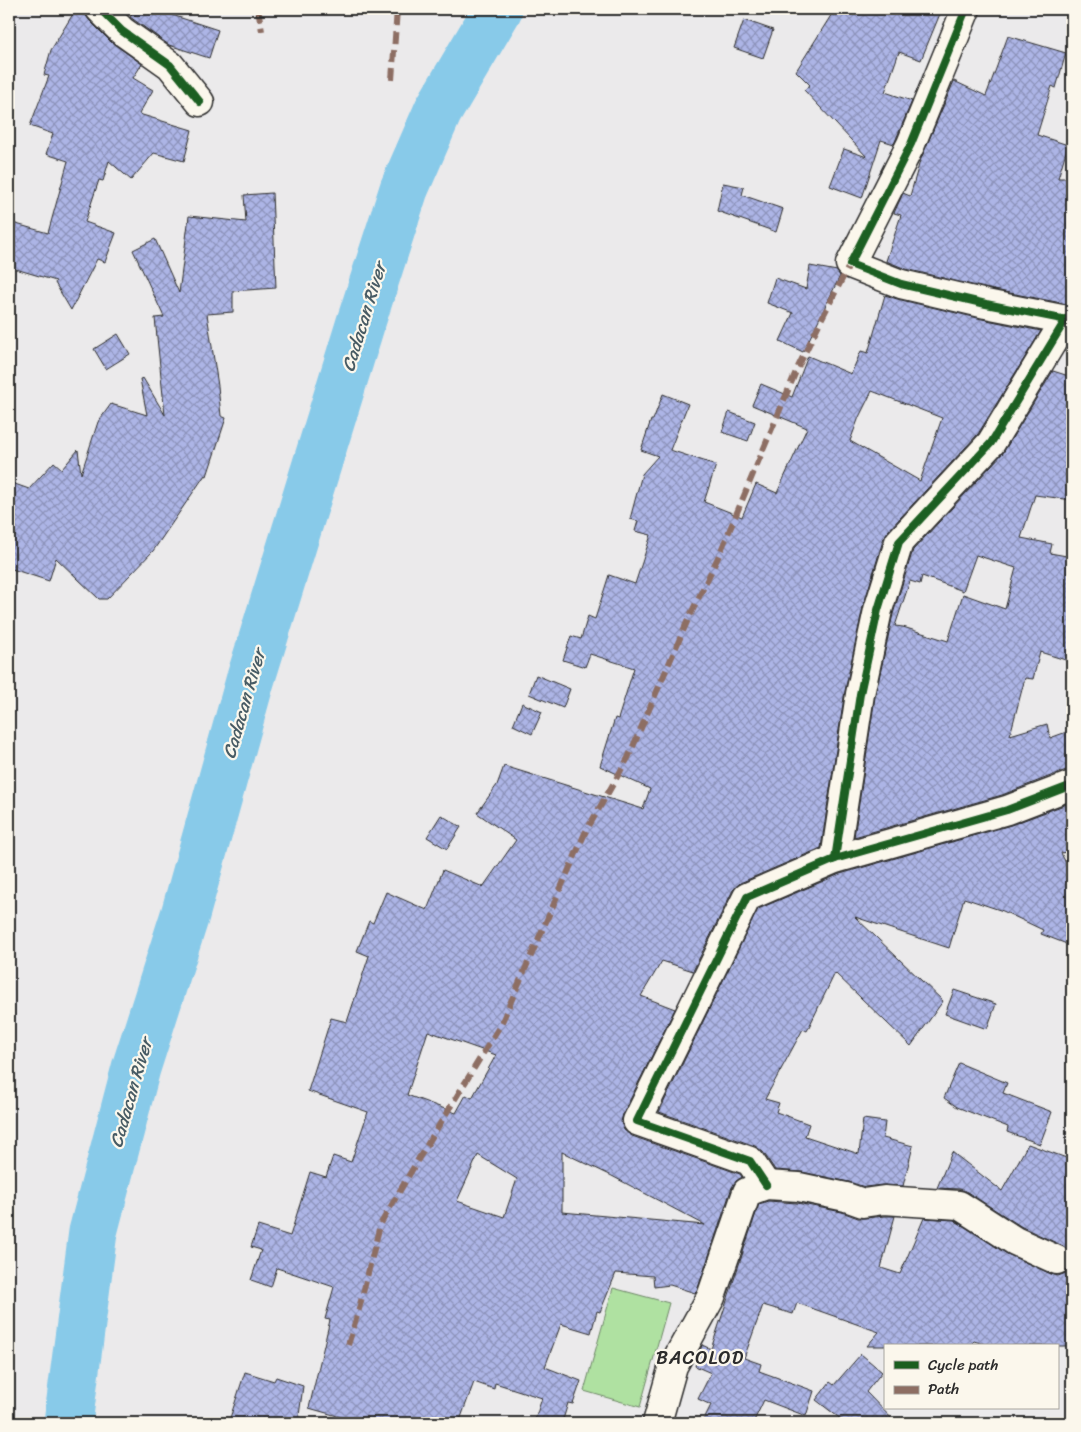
<svg xmlns="http://www.w3.org/2000/svg" width="1081" height="1432" viewBox="0 0 1081 1432" font-family="Sriracha,sans-serif">
  <style>
    .park { fill: #afe1a1; stroke: #6d8666 }
    .lines { fill: none; stroke-linecap: round; stroke-linejoin: round }
    .river { stroke: #88cae9; stroke-width: 49 }
    .building { fill: url(#building-cross-hatch); stroke: #2b2b2b; fill-rule: evenodd }
    .street-casing { stroke: #2b2b2b; stroke-width: 31 }
    .street { stroke: #fbf7ec; stroke-width: 28 }
    .quiet { stroke: #8d6e63; stroke-width: 6; stroke-dasharray: 12 6; stroke-linecap: butt }
    .cycleway-casing { stroke: #fbf7ec; stroke-width: 11 }
    .cycleway { stroke: #1b5e20; stroke-width: 8 }
    .labels { text-anchor: middle; dominant-baseline: central; stroke-width: 4.5; stroke-linejoin: round; paint-order: stroke }
    .water-label { font-size: 18px; font-style: italic; fill: #475b64; stroke: #fbf7ec }
    .quarter-label { font-size: 19px; letter-spacing: 1px; fill: #2b2b2b; stroke: #fbf7ec }
  </style>
  <defs>
    <pattern id="building-cross-hatch" width="8" height="8" patternUnits="userSpaceOnUse" patternTransform="scale(1.25)"><rect width="8" height="8" fill="#adb5e6"/><path d="M0 0l8 8M0 8l8-8" fill="none" stroke="#8d93bb"/></pattern>
  </defs>
  <rect width="100%" height="100%" fill="#ebeaeb"/>
  <filter id="ink" filterUnits="userSpaceOnUse"><feTurbulence type="fractalNoise" baseFrequency=".02" numOctaves="2"/><feDisplacementMap in="SourceGraphic" scale="10" xChannelSelector="R" yChannelSelector="G"/><feConvolveMatrix kernelMatrix="1 2 1 2 8 2 1 2 1" color-interpolation-filters="sRGB"/></filter>
  <g filter="url(#ink)">
    <!-- park -->
    <polygon class="park" points="613,1288 669,1303 640,1407 584,1391"/>
    <g class="lines">
      <!-- river -->
      <polyline class="river" points="68,1423 93,1232 136,1068 185,915 250,681 361,322 404,189 438,111 498,9"/>
    </g>
    <!-- building -->
    <g class="building">
      <polygon points="76,9 85,9 85,14 89,20 111,42 142,64 133,78 153,90 139,114 192,130 184,161 154,153 131,180 109,161 103,181 99,180 85,222 116,233 105,262 97,259 71,310 55,283 56,281 9,267 9,222 48,233 68,161 46,154 53,134 30,126 49,76 44,75 51,50"/>
      <polygon points="135,9 162,9 169,14 218,30 209,58 169,45 130,17"/>
      <polygon points="835,9 942,9 921,60 899,52 885,92 912,101 894,144 881,140 862,198 830,186 844,149 867,157 804,90 810,85 796,71"/>
      <polygon points="744,20 773,30 763,58 734,48"/>
      <polygon points="1008,36 1066,53 1056,88 1052,86 1037,135 1068,145 1058,178 1072,178 1072,305 989,289 906,269 886,261 901,215 894,213 903,193 910,196 920,161 954,81 986,96"/>
      <polygon points="723,183 744,187 742,195 783,209 776,232 717,211"/>
      <polygon points="272,193 276,288 233,291 233,312 207,314 218,386 221,416 226,418 207,476 205,475 153,551 107,599 99,599 56,558 49,581 9,568 9,495 12,483 29,489 54,462 62,469 78,450 81,474 98,422 111,404 147,415 140,379 143,378 165,415 155,318 164,317 133,250 155,239 179,293 189,216 246,222 244,195"/>
      <polygon points="810,266 837,271 840,276 803,352 780,341 793,313 767,303 775,278 806,289"/>
      <path d="M 885,295 L 897,299 L 982,319 L 1041,331 L 978,434 L 888,531 L 884,537 L 863,607 L 845,691 L 821,848 L 740,883 L 733,890 L 693,971 L 662,961 L 641,996 L 675,1009 L 623,1114 L 621,1122 L 624,1130 L 632,1136 L 740,1174 L 742,1177 L 736,1181 L 732,1187 L 697,1291 L 695,1293 L 670,1285 L 654,1287 L 653,1276 L 616,1273 L 600,1312 L 597,1311 L 591,1333 L 561,1324 L 545,1367 L 581,1381 L 573,1404 L 568,1403 L 562,1423 L 534,1423 L 542,1398 L 495,1383 L 494,1389 L 474,1382 L 459,1423 L 362,1423 L 309,1408 L 330,1320 L 325,1319 L 334,1287 L 277,1268 L 271,1287 L 251,1280 L 261,1250 L 251,1247 L 258,1226 L 290,1236 L 310,1172 L 326,1177 L 333,1156 L 351,1162 L 368,1112 L 308,1091 L 331,1018 L 347,1022 L 369,956 L 357,951 L 369,921 L 373,923 L 386,892 L 427,910 L 443,870 L 483,887 L 516,840 L 477,813 L 497,785 L 504,766 L 643,809 L 650,789 L 600,766 L 615,718 L 618,719 L 634,668 L 590,654 L 585,667 L 563,660 L 571,636 L 581,639 L 588,616 L 595,619 L 609,575 L 635,584 L 651,535 L 635,531 L 638,521 L 630,519 L 642,474 L 658,456 L 641,450 L 651,420 L 653,420 L 663,394 L 688,404 L 670,450 L 716,465 L 704,502 L 742,517 L 756,484 L 777,493 L 807,428 L 752,405 L 761,384 L 792,397 L 808,356 L 851,374 L 861,351 L 868,353 ZM 872,391 L 942,418 L 920,481 L 850,441 L 859,417 ZM 428,1031 L 496,1055 L 472,1098 L 466,1095 L 456,1113 L 407,1095 ZM 562,1152 L 610,1175 L 705,1225 L 562,1212 ZM 478,1155 L 517,1179 L 504,1217 L 457,1201 Z"/>
      <polygon points="118,334 130,354 106,369 94,349"/>
      <path d="M 1053,371 L 1072,377 L 1072,500 L 1035,495 L 1021,538 L 1052,544 L 1050,553 L 1072,557 L 1072,662 L 1040,652 L 1033,679 L 1025,678 L 1010,735 L 1047,724 L 1050,738 L 1072,730 L 1072,770 L 1066,770 L 1002,795 L 854,837 L 875,697 L 893,614 L 913,550 L 1003,453 ZM 976,555 L 1016,568 L 1005,609 L 963,594 L 948,641 L 903,627 L 895,626 L 910,581 L 920,584 L 922,576 L 963,591 Z"/>
      <polygon points="729,412 755,422 748,441 722,432"/>
      <polygon points="536,675 570,689 563,708 529,694"/>
      <polygon points="522,703 542,712 532,734 513,725"/>
      <polygon points="1072,802 1072,851 1061,853 1072,876 1072,946 1041,934 1043,930 1003,911 964,898 949,948 855,917 943,1001 911,1046 835,973 807,1031 803,1029 765,1099 779,1103 776,1112 809,1124 805,1136 859,1154 863,1119 885,1122 883,1138 913,1146 903,1186 882,1185 865,1187 849,1182 802,1172 775,1170 763,1152 755,1146 659,1112 758,909 840,874 1011,825"/>
      <polygon points="441,815 461,827 447,849 427,837"/>
      <polygon points="954,990 996,1004 987,1029 945,1014"/>
      <polygon points="959,1063 1007,1083 1003,1093 1052,1112 1040,1144 1007,1132 1008,1127 957,1107 944,1098"/>
      <polygon points="1028,1144 1072,1160 1072,1257 1069,1251 1063,1246 1022,1227 967,1192 960,1189 937,1188 952,1152 1002,1191"/>
      <polygon points="768,1201 797,1203 842,1212 858,1218 865,1218 885,1216 895,1216 881,1268 900,1274 924,1218 954,1220 1007,1254 1051,1274 1058,1276 1066,1273 1071,1267 1072,1261 1072,1346 989,1346 974,1341 969,1346 867,1346 879,1332 797,1303 793,1314 763,1305 744,1358 761,1364 759,1371 814,1391 806,1416 764,1400 753,1423 702,1423 711,1405 698,1399 711,1373 695,1366 702,1345 711,1349 759,1204"/>
      <polygon points="861,1354 882,1372 866,1392 896,1423 846,1423 816,1400 830,1382 834,1385"/>
      <polygon points="245,1372 274,1381 276,1377 303,1386 298,1423 246,1423 230,1418"/>
    </g>
    <g class="lines">
      <defs>
        <g id="street">
          <polyline points="100,9 122,31 170,65 200,102"/>
          <polyline points="966,9 911,144 850,264 901,284 986,304 1072,321"/>
          <polyline points="835,859 860,694 878,610 899,542 991,443 1066,319"/>
          <polyline points="766,1185 750,1161 637,1121 747,897 835,859 1007,810 1072,785"/>
          <polyline points="657,1423 673,1366 711,1297 747,1192 766,1185 799,1187 846,1197 863,1203 884,1200 959,1205 1015,1241 1057,1260"/>
        </g>
      </defs>
      <!-- street casing -->
      <use href="#street" class="street-casing"/>
      <!-- street -->
      <use href="#street" class="street"/>
      <!-- quiet -->
      <g class="quiet">
        <polyline points="258,9 262,31"/>
        <polyline points="392,80 397,9"/>
        <polyline points="348,1345 359,1309 380,1225 419,1158 501,1024 585,833 628,758 687,622 720,553 797,369 821,320 850,264"/>
      </g>
      <defs>
        <g id="cycleway">
          <polyline points="100,9 122,31 170,65 200,102"/>
          <polyline points="966,9 911,144 850,264 901,284 986,304 1072,321"/>
          <polyline points="835,859 860,694 878,610 899,542 991,443 1066,319"/>
          <polyline points="766,1185 750,1161 637,1121 747,897 835,859 1007,810 1072,785"/>
        </g>
      </defs>
      <!-- cycleway casing -->
      <use href="#cycleway" class="cycleway-casing"/>
      <!-- cycleway -->
      <use href="#cycleway" class="cycleway"/>
    </g>
  </g>
  <g class="labels">
    <!-- water labels -->
    <g class="water-label">
      <text transform="translate(364 317) rotate(-73)">Cadacan River</text>
      <text transform="translate(244 704) rotate(-74)">Cadacan River</text>
      <text transform="translate(131 1093) rotate(-74)">Cadacan River</text>
    </g>
    <!-- quarter labels -->
    <g class="quarter-label">
      <text x="700" y="1357">BACOLOD</text>
    </g>
  </g>
  <!-- margin -->
  <rect width="1081" height="1432" fill="none" stroke="#fbf7ec" stroke-width="30"/>
  <rect x="15" y="15" width="1051" height="1402" fill="none" stroke="#2b2b2b" stroke-width="2" filter="url(#ink)"/>
  <!-- legend -->
  <rect x="884" y="1344" width="175" height="65" fill="#fbf7ec" stroke="#a8a59f"/>
  <rect x="894" y="1361" width="25" height="8" fill="#1b5e20" stroke="#a8a59f"/>
  <text x="928" y="1370" font-size="15" fill="#2b2b2b">Cycle path</text>
  <rect x="894" y="1386" width="25" height="8" fill="#8d6e63" stroke="#a8a59f"/>
  <text x="928" y="1394" font-size="15" fill="#2b2b2b">Path</text>
</svg>
